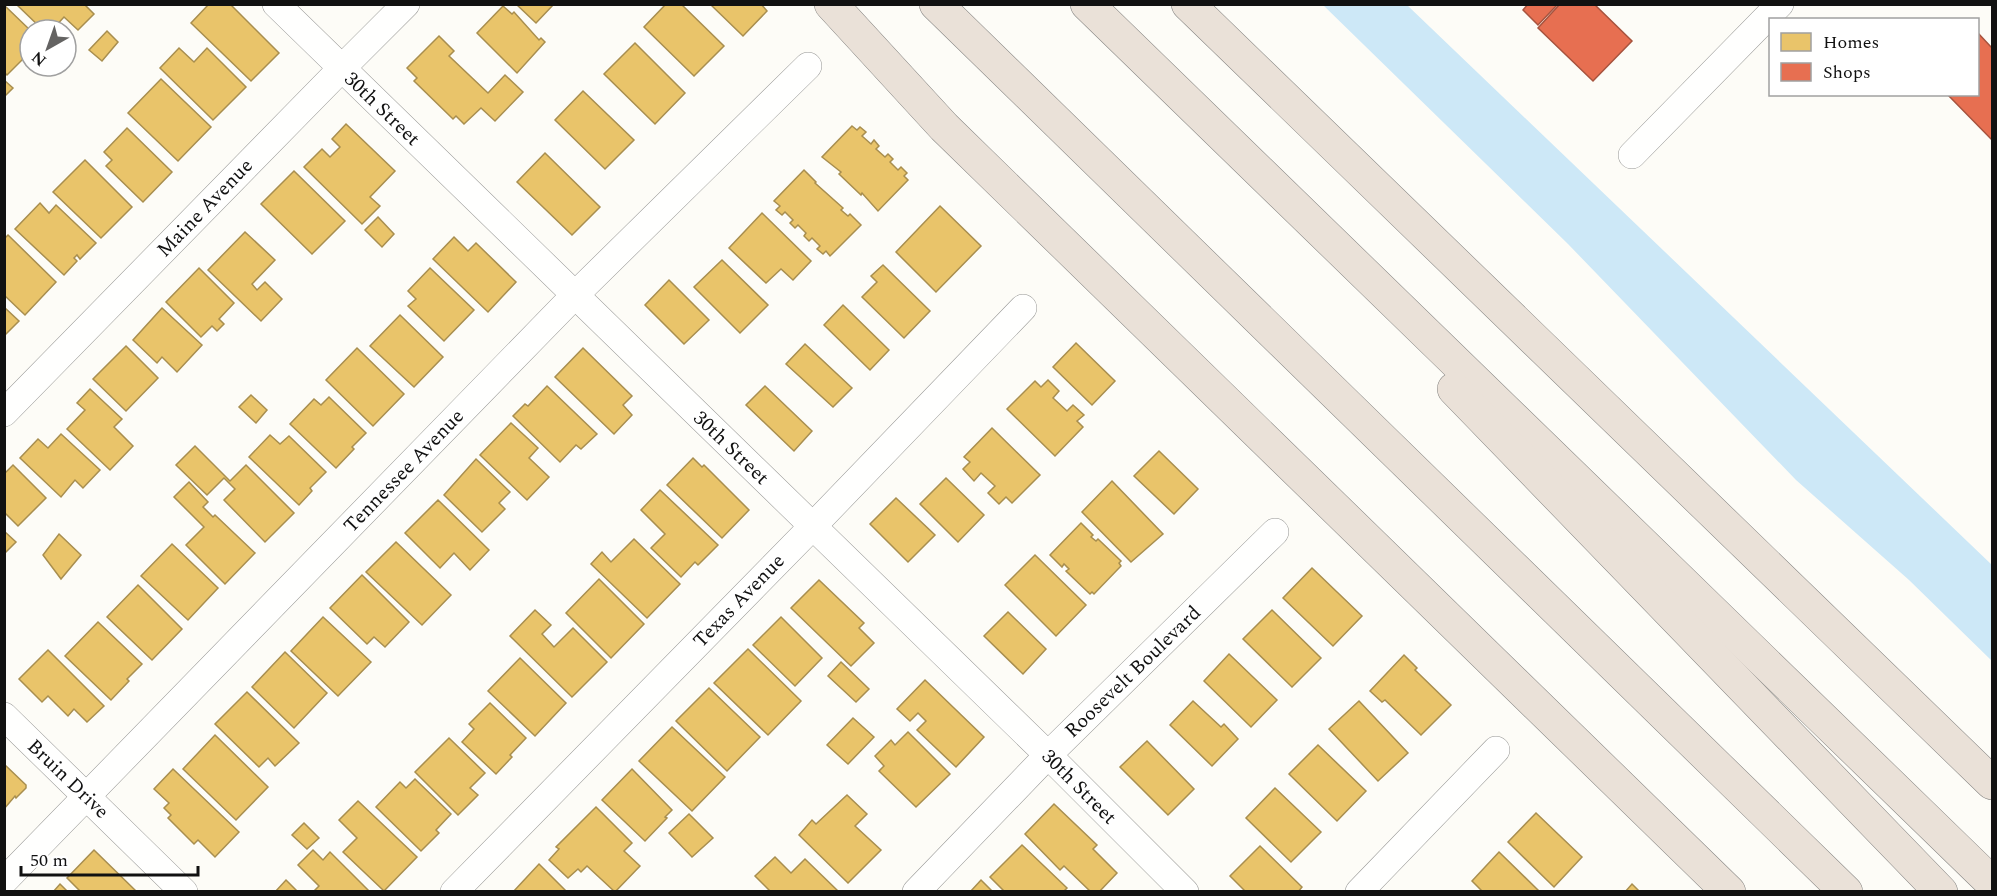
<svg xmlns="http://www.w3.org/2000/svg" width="1997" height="896" viewBox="0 0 1997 896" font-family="Spectral,serif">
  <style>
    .water { fill: #cde8f7 }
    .homes { fill: #e9c46a; stroke: #a88e4f; stroke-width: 1.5 }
    .shops { fill: #e76f51; stroke: #a7533e; stroke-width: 1.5 }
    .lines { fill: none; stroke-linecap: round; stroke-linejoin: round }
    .street-casing { stroke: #979795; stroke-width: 28 }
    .highway-casing { stroke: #858482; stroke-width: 34 }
    .street { stroke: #fffffe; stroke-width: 27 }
    .highway { stroke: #eae1d8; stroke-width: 33 }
    .labels { text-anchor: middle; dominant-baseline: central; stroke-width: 6; stroke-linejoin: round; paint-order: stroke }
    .street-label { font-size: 20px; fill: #111; stroke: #fff }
  </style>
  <rect width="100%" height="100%" fill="#fdfcf7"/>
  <!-- water -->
  <polygon class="water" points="1323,5 1407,5 1992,565 1992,661 1909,580 1796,480 1568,244"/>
  <!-- homes -->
  <g class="homes">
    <polygon points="16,4 84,4 94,14 78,30 64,17 52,30 43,30"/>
    <polygon points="209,4 230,4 279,53 251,81 191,23"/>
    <polygon points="516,4 554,4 536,23"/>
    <polygon points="666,4 681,4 724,46 694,76 644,27"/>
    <polygon points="710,4 761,4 767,11 743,36"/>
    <polygon points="4,5 30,30 30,52 7,75 4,72"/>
    <polygon points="503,6 512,14 514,12 539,40 541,38 545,42 517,73 477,33"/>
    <polygon points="107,31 118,42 102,61 89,50"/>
    <polygon points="439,36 454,51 449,56 488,93 505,75 523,92 495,121 481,108 464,124 456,116 453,119 414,81 417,78 407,68"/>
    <polygon points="635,43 685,93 655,124 604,74"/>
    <polygon points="179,48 194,62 207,48 246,87 213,120 160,68"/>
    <polygon points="161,79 211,127 178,161 128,113"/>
    <polygon points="4,80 13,88 4,97"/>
    <polygon points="583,91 634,140 605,169 555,120"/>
    <polygon points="346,124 395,171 370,197 380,206 362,224 304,167 322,149 330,157 340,147 332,139"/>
    <polygon points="852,126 857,130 860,127 866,132 862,136 871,144 874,140 879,146 876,149 885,157 888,154 893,159 890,162 898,170 901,167 907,173 904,176 908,180 878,211 862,193 861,195 839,174 841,172 822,157"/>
    <polygon points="127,128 172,172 143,202 106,166 112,160 104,152"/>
    <polygon points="545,153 600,207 572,235 517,182"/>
    <polygon points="85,160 132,207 101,238 53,192"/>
    <polygon points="804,170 816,182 815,183 843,208 841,210 848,216 850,214 861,225 830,256 826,251 823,254 817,249 820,246 812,238 809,241 804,236 806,233 798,225 795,228 790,223 793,220 785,212 782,215 776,210 780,206 774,201"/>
    <polygon points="294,171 345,221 312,254 261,204"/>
    <polygon points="40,203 49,213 56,205 96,243 80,259 77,255 74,258 77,261 64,275 15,229"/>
    <polygon points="940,206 981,246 936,292 896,252"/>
    <polygon points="762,213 811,261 793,280 781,269 766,283 729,248"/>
    <polygon points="378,217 394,234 382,247 365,230"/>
    <polygon points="245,232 275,260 252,284 257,290 265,282 282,299 261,321 208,270"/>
    <polygon points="8,235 56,282 25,315 4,295 4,239"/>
    <polygon points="454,237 468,251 476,243 516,282 488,312 433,259"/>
    <polygon points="722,260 768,305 740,333 694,287"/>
    <polygon points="883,265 930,311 904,338 862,297 877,282 871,276"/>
    <polygon points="199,268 234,303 219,319 224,324 217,331 212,326 201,337 166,302"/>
    <polygon points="430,268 474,310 444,341 408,306 416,299 408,291"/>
    <polygon points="669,280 709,320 684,344 645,305"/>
    <polygon points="843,305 889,350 870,370 824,325"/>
    <polygon points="4,307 19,321 4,336"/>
    <polygon points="162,308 202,345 177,372 162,357 157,363 133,340"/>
    <polygon points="400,315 443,357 414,387 370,346"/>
    <polygon points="1076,343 1115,381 1092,405 1053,367"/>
    <polygon points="805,344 852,388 833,407 786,364"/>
    <polygon points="126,346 158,378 126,411 93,379"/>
    <polygon points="357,348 404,394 373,426 326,380"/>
    <polygon points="583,348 632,396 623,405 632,415 614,434 555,377"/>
    <polygon points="1048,380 1059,391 1053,398 1067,411 1073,405 1084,415 1077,421 1083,427 1055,456 1007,409 1035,381 1041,387"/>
    <polygon points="547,386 597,434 581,449 576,445 560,462 513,416 525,404 528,406"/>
    <polygon points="765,386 812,431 794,451 746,405"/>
    <polygon points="90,389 122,419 114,427 133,446 110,470 67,429 85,410 77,403"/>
    <polygon points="251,395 267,410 256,423 239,407"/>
    <polygon points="329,397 366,433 352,447 354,449 336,468 290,424 314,399 321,405"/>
    <polygon points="511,423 538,448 529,458 549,477 527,500 480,455"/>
    <polygon points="992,428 1040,475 1012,503 1006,497 999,504 988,493 995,486 981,473 974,481 963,469 970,462 964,457"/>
    <polygon points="61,434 100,470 83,488 75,480 61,497 20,458 38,439 48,448"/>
    <polygon points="270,435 280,444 289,436 326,472 310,488 312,491 299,505 249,457"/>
    <polygon points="195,446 230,481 246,465 294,513 265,542 224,500 235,489 224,478 207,495 176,465"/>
    <polygon points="1159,451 1198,489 1174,514 1134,476"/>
    <polygon points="693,458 702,467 704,465 749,510 722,538 667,485"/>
    <polygon points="476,459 510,492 499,503 505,509 482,532 444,495"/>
    <polygon points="13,465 46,498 18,526 4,512 4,474"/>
    <polygon points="946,478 984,515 958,542 920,504"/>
    <polygon points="1112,481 1163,534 1131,562 1082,512"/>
    <polygon points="189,482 208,502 203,507 213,517 215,515 255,553 225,584 186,545 204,527 174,497"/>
    <polygon points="660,490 718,545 698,565 695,562 681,577 651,548 665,534 641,510"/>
    <polygon points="896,498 935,535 908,562 870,524"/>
    <polygon points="438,500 489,550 470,570 454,553 440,568 405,533"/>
    <polygon points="1081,523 1093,535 1091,537 1096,541 1098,539 1121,561 1119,563 1121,566 1094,594 1092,592 1090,594 1066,571 1069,569 1064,564 1062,567 1050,555"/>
    <polygon points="4,531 16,542 4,554"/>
    <polygon points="59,534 81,555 61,579 43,555"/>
    <polygon points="634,539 680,584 647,618 591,564 602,552 611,562"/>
    <polygon points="396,542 451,595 422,625 366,572"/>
    <polygon points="172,544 218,588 188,620 141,576"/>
    <polygon points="1035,555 1086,605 1056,636 1005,585"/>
    <polygon points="1312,568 1362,616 1333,646 1283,598"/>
    <polygon points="362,575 409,622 385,647 374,637 367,644 330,608"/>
    <polygon points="599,579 644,624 611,658 566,613"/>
    <polygon points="819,580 864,623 859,628 874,643 851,666 791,608"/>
    <polygon points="138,585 182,629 152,660 107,617"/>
    <polygon points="535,610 551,625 542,634 554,647 573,628 607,662 572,697 510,636"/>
    <polygon points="1272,610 1321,658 1292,687 1243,639"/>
    <polygon points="1008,612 1046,649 1023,674 984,636"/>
    <polygon points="323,617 371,662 338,696 291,651"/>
    <polygon points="781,617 822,658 795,686 753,645"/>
    <polygon points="98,622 142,664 127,679 129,681 111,700 65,656"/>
    <polygon points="748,649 801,701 768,735 714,683"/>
    <polygon points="48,650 104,706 87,722 74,709 68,716 48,696 42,702 19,679"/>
    <polygon points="285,652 327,693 294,728 252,687"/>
    <polygon points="1229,654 1277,700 1251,727 1204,681"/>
    <polygon points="1404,655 1417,668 1415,670 1451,705 1421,735 1385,700 1382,702 1370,691"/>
    <polygon points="520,658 566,703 535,736 488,691"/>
    <polygon points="841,662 869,689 856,702 828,676"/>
    <polygon points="925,680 984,737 956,767 917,730 926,721 918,713 910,721 897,709"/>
    <polygon points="709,688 760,737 727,771 676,721"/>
    <polygon points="247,692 299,743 275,766 268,758 259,767 215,724"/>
    <polygon points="1193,701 1221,727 1224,724 1238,739 1212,766 1170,725"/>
    <polygon points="1359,701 1408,753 1378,781 1329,729"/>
    <polygon points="490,703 526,738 510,755 512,757 496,774 462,742 474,729 469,724"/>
    <polygon points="853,718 874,737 848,764 827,745"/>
    <polygon points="672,727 725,777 692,811 639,761"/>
    <polygon points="908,732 950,774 916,807 879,771 884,766 875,756 891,740 895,745"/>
    <polygon points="215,735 268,787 236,820 183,769"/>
    <polygon points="449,738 485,773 470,788 478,795 458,815 415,772"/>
    <polygon points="1147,741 1194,789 1168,815 1120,767"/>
    <polygon points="1318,745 1366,791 1337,821 1289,774"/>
    <polygon points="4,764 26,785 26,788 16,798 15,796 4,809"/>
    <polygon points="173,769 239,832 215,857 198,840 194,844 168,818 171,815 164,808 169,803 154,789"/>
    <polygon points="632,769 672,810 665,817 667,818 645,841 602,800"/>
    <polygon points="415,779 451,814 436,830 439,833 421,851 376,807 400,782 406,788"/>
    <polygon points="1275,788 1321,832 1291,862 1246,818"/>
    <polygon points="847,795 867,814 855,826 881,850 848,883 799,835 812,820 816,824"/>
    <polygon points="358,801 417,857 384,891 343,852 357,838 339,820"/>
    <polygon points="1054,804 1097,845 1093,849 1117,873 1099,892 1091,892 1064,866 1060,870 1025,834"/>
    <polygon points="596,807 632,843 624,851 640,866 615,892 587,866 581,872 578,869 568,878 549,860 559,849 556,847"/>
    <polygon points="1536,813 1582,857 1554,887 1508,842"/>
    <polygon points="689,814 713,838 692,857 669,833"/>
    <polygon points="304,823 319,838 307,849 292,835"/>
    <polygon points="1022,845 1067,888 1063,892 1005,892 990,877"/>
    <polygon points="1260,846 1302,887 1298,892 1246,892 1230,876"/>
    <polygon points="94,850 137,892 81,892 67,878"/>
    <polygon points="313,850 323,860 330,852 370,892 313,892 319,886 298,865"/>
    <polygon points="1499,852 1540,892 1483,892 1472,881"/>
    <polygon points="775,857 791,873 805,859 839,892 771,892 755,876"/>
    <polygon points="539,864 567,892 513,892"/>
    <polygon points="286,880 298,892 275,892"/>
    <polygon points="981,880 993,892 970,892"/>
    <polygon points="60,884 68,892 53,892"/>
    <polygon points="1632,884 1640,892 1625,892"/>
  </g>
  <!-- shops -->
  <g class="shops">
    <polygon points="1528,4 1558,4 1538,25 1523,10"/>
    <polygon points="1560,4 1594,4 1632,41 1593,81 1538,28"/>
    <polygon points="1978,33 1992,48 1992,140 1947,94 1978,94"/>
  </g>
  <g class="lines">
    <defs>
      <g id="street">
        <polyline points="276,4 1048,755 1185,892"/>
        <polyline points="1632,155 1780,4"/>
        <polyline points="4,413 341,69 406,4"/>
        <polyline points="4,716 184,892"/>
        <polyline points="4,881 575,295 808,66"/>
        <polyline points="454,892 812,527 1023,308"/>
        <polyline points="916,892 1048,755 1275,532"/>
        <polyline points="1359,892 1496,750"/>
      </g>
      <g id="highway">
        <polyline points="831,4 944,127 1729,892"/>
        <polyline points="936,4 1846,892"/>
        <polyline points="1087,4 1992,883"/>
        <polyline points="1188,4 1992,783"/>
        <polyline points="1454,389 1941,892"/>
      </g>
    </defs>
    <!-- street casing -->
    <use href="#street" class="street-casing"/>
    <!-- highway casing -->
    <use href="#highway" class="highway-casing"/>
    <!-- street -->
    <use href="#street" class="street"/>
    <!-- highway -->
    <use href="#highway" class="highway"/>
  </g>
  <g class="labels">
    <!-- street labels -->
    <g class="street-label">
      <text transform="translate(382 109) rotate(44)">30th Street</text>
      <text transform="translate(205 208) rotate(-46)">Maine Avenue</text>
      <text transform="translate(731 448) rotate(44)">30th Street</text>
      <text transform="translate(404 471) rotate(-46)">Tennessee Avenue</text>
      <text transform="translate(739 601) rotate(-46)">Texas Avenue</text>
      <text transform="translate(1133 672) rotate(-44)">Roosevelt Boulevard</text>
      <text transform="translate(68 779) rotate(44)">Bruin Drive</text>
      <text transform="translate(1079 787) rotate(45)">30th Street</text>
    </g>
  </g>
  <!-- border -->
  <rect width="1997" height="896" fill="none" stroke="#111111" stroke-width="12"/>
  <!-- legend -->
  <rect x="1769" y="18" width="210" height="78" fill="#ffffff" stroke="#a0a0a0" stroke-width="1.5"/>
  <rect x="1781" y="33" width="30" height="18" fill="#e9c46a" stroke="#a0a0a0" stroke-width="1.5"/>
  <text x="1823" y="48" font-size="18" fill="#111111">Homes</text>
  <rect x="1781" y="63" width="30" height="18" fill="#e76f51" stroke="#a0a0a0" stroke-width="1.5"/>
  <text x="1823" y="78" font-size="18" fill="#111111">Shops</text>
  <!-- north arrow -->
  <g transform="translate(48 48) rotate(220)"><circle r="28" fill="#ffffff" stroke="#a0a0a0" stroke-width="1.5"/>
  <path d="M0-4.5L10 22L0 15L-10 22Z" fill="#646362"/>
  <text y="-9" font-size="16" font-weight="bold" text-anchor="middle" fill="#111111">N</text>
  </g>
  <!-- scale -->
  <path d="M21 866v9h177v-9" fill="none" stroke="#111111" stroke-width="3"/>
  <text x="30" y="866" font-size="18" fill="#111111" stroke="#ffffff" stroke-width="4.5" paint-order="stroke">50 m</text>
</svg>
